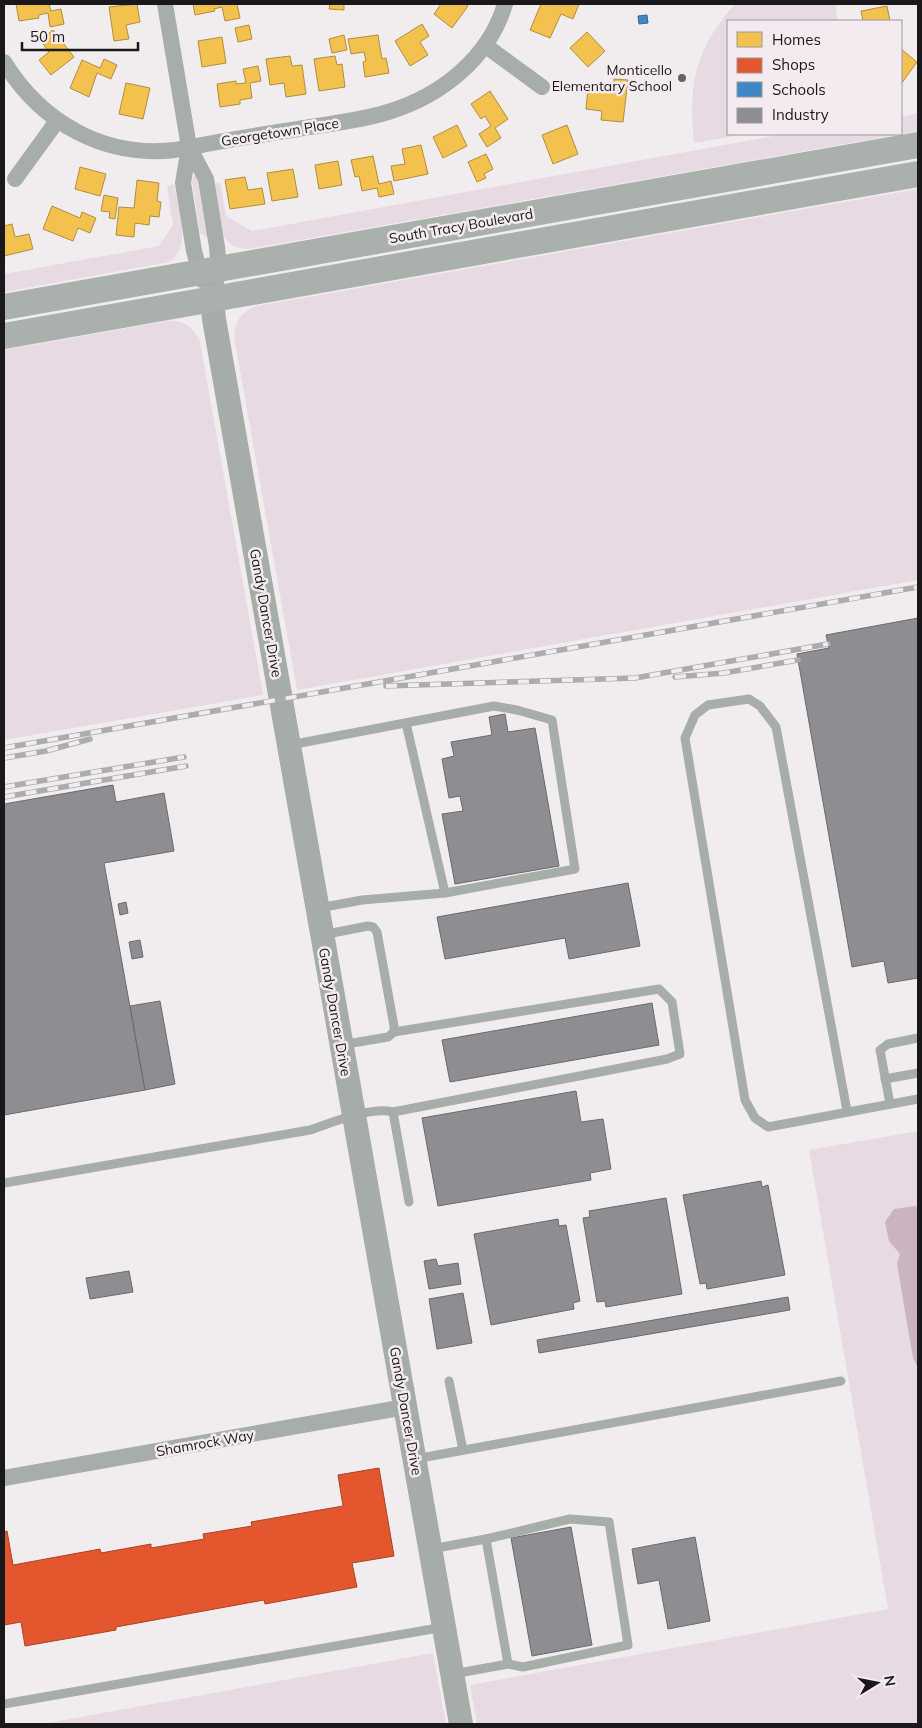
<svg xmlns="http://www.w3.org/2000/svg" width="922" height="1728" viewBox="0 0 922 1728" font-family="Mulish,sans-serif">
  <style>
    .green { fill: #e8dae3 }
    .water { fill: #cab4c2 }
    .homes { fill: #f2c14e; stroke: #b18e3e }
    .shops { fill: #e4572e; stroke: #a74428 }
    .schools { fill: #3f88c5; stroke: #346692 }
    .industry { fill: #8d8d92; stroke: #6a6a6e }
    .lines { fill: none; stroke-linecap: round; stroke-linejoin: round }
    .lane { stroke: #a7ada9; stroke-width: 9 }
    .street { stroke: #a7ada9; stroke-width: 16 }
    .secondary { stroke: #a6aca8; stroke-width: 24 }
    .primary { stroke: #aab0ac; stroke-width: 26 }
    .rail-casing { stroke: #abacac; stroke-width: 5.5 }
    .rail { stroke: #f3ebf0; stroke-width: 4; stroke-dasharray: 11; stroke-linecap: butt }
    .poi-dot { fill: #656365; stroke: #f3ebf0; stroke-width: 2 }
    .labels { text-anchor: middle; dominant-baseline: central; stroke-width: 5; stroke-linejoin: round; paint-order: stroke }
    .poi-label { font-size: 14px; fill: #1a181a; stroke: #f3ebf0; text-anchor: end }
    .street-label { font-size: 14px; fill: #1a181a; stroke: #f3ebf0 }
  </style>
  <rect width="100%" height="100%" fill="#f1edef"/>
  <!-- green -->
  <g class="green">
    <path d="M 735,4 L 836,4 L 837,21 L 728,21 L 728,134 L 747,134 L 694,143 C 688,84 695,49 735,4 Z"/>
    <path d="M 918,113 L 918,131 L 249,249 C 215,250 217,209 212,184 L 220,183 L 226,216 L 252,231 L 784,134 L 901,134 L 901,117 Z"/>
    <polygon points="193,176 199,176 209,236 206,237 200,233 192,181"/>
    <path d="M 174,184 C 178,208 193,246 169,262 L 4,292 L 4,274 L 159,246 L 173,225 L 167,186 Z"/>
    <path d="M 918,189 L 918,580 L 297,690 L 234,337 C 235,321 241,311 257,306 Z"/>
    <path d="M 168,321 C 184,320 194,327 200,342 L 263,695 L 4,740 L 4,350 Z"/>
    <polygon points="918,1131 918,1724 477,1724 470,1685 888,1609 809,1150"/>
    <polygon points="433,1653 446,1724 42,1724"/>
  </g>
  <!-- water -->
  <polygon class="water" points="915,1206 918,1208 918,1368 913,1358 897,1264 900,1254 889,1241 885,1222 894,1209"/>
  <!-- homes -->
  <g class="homes">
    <polygon points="16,4 49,4 51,11 61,9 64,24 50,27 48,13 38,15 39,18 19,21"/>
    <polygon points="137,4 140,22 126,25 129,39 114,41 109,7"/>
    <polygon points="193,4 237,4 240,18 225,21 222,7 214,9 215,11 195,15"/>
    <polygon points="330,4 344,4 344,10 329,9"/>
    <polygon points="441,4 466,4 468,6 452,28 434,14"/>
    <polygon points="541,4 579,4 573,19 561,14 550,38 530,30"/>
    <polygon points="887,6 890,21 863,21 861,11"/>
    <polygon points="422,24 429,36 420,42 428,55 410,66 395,41"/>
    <polygon points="249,25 252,39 238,42 235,28"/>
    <polygon points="53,30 74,57 51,75 39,60 49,52 40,40"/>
    <polygon points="587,32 605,51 588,67 570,48"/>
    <polygon points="344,35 347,50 332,53 329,39"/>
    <polygon points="378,35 382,59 386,58 389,73 365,77 363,62 366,61 364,52 351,54 348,39"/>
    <polygon points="222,37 226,63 202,67 198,41"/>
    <polygon points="901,49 917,62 901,84"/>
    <polygon points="290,56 292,66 302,65 306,94 286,97 284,83 270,85 266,59"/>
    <polygon points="335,56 337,65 342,64 345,87 319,91 314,59"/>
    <polygon points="104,59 117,65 111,79 97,73 89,97 70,88 82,60 100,68"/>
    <polygon points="258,66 261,81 250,83 252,98 240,100 240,104 220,107 217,84 236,81 236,84 246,83 243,69"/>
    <polygon points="614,79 628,80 623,122 601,120 602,111 586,109 588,87 613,90"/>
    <polygon points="126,83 150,88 143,119 119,114"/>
    <polygon points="490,91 508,119 495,128 501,138 487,147 479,134 491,126 485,116 481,119 471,104"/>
    <polygon points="457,125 467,146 443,158 433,137"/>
    <polygon points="567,125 578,154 553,164 542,135"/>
    <polygon points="421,145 428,174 394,181 391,166 405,164 402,149"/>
    <polygon points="486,154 493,169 484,174 486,178 477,182 468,162"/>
    <polygon points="373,156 379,184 391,181 394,194 379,197 377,188 362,191 359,176 355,177 351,160"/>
    <polygon points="338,161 342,185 319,189 315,165"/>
    <polygon points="80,167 106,174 100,196 75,189"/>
    <polygon points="293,169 298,197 272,201 267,173"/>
    <polygon points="245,177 248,190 262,188 265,204 230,209 225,180"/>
    <polygon points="137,180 159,183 157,201 161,202 159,217 150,216 149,225 135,223 134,237 116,235 119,207 134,208"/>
    <polygon points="104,195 118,198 115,219 109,218 110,212 101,211"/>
    <polygon points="52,206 80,218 82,212 96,218 90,233 78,228 73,241 43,229"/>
    <polygon points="12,224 15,237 29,234 33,249 4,256 4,226"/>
  </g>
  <!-- shops -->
  <polygon class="shops" points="379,1468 394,1556 352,1563 357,1587 265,1604 264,1600 116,1627 116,1630 25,1646 21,1622 4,1625 4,1532 7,1531 13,1565 100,1549 101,1553 151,1544 151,1548 204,1539 203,1534 252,1526 251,1522 343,1506 338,1475"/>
  <!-- schools -->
  <polygon class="schools" points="647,15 648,23 639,24 638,16"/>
  <!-- industry -->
  <g class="industry">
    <polygon points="918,618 918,978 888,983 884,961 852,967 797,654 829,648 826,635"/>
    <polygon points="505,714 508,732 535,728 559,866 455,884 442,814 463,811 460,796 449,798 442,759 454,756 451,742 492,735 489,717"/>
    <polygon points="113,785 116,802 164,793 174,851 104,863 145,1090 4,1115 4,804"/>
    <polygon points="628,883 640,946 569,959 565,938 445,959 437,917"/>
    <polygon points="126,902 128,913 120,915 118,904"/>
    <polygon points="140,940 143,957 132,959 129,942"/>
    <polygon points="160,1001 175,1084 145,1090 130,1006"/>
    <polygon points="652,1003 659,1045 450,1082 442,1040"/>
    <polygon points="576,1091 581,1122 603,1119 611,1169 590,1173 591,1180 438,1206 422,1118"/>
    <polygon points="761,1181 762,1187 768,1185 785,1275 707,1289 706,1283 700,1284 683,1195"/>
    <polygon points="666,1198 682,1294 606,1307 605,1301 597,1302 583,1218 590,1217 589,1211"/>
    <polygon points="558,1219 559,1226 566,1225 580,1301 573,1303 574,1309 491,1325 474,1234"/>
    <polygon points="436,1259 438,1266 458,1263 461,1284 429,1289 424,1261"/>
    <polygon points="129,1271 133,1292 90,1299 86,1278"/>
    <polygon points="463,1293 472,1343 437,1349 429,1299"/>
    <polygon points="788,1297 790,1310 539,1353 537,1340"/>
    <polygon points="571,1527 592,1645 532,1656 511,1538"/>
    <polygon points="695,1537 710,1621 668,1629 659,1580 638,1584 632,1549"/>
  </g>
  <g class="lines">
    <!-- lane -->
    <g class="lane">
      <polyline points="406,723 445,893"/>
      <polyline points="290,745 494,706 517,710 552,720 575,869 445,893 362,900 319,908"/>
      <polyline points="322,935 368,926 373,927 377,932 394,1026 394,1032 388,1037 341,1045"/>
      <polyline points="885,1079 918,1073"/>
      <polyline points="890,1104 880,1050 888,1044 918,1038"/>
      <polyline points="847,1111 776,727 760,706 749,699 708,705 695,715 685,738 745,1100 755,1118 768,1127 918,1099"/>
      <polyline points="393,1112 667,1059 680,1054 672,1002 659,989 394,1032"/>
      <path d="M 4,1183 L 310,1130 C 331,1123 371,1106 393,1112 L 409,1202"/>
      <polyline points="449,1381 463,1450"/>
      <polyline points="415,1459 841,1381"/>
      <polyline points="486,1539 508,1664"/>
      <polyline points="431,1549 486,1539 570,1519 609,1522 628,1645 523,1667 508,1664 453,1674"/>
      <polyline points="4,1704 444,1627"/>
    </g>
    <!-- street -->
    <g class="street">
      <polyline points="165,4 189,147 206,179 217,247 219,269 212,299"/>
      <polyline points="486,46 542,87"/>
      <path d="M 4,62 C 41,122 103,158 175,150 C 216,142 257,135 298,129 C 328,124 359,121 388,112 C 441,96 489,58 505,4"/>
      <polyline points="189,147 183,183 194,251 202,280"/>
      <polyline points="15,179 57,121"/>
      <polyline points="4,1478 405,1407"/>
    </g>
    <!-- secondary -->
    <polyline class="secondary" points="212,299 214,319 461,1724"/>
    <!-- primary -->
    <g class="primary">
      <polyline points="4,307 918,145"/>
      <polyline points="4,336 918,174"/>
    </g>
    <defs>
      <g id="rail">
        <polyline points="675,677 724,673 798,660"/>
        <polyline points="386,686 635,678 828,644"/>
        <polyline points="4,748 918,587"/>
        <polyline points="4,758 46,751 90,739"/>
        <polyline points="4,787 184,757"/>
        <polyline points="4,797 186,766"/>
      </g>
    </defs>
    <!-- rail casing -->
    <use href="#rail" class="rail-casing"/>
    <!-- rail -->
    <use href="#rail" class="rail"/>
  </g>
  <!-- markers -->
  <circle class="poi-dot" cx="682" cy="78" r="5"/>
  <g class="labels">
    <!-- poi labels -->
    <g class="poi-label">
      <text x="672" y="70">Monticello<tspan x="672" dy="16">Elementary School</tspan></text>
    </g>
    <!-- street labels -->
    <g class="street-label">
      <text transform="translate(280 132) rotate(-9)">Georgetown Place</text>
      <text transform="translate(461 226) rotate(-10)">South Tracy Boulevard</text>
      <text transform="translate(266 613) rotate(80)">Gandy Dancer Drive</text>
      <text transform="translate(335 1012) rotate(80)">Gandy Dancer Drive</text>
      <text transform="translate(406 1411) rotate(80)">Gandy Dancer Drive</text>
      <text transform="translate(205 1443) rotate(-10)">Shamrock Way</text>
    </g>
  </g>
  <!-- border -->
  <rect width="922" height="1728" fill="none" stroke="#1a181a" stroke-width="10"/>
  <!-- legend -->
  <rect x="727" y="20" width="175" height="115" fill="#f3ebf0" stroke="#9c979a"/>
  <rect x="737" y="32" width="25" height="15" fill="#f2c14e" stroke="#9c979a"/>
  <text x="772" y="45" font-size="15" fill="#1a181a">Homes</text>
  <rect x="737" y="58" width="25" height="15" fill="#e4572e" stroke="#9c979a"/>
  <text x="772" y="70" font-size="15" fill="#1a181a">Shops</text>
  <rect x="737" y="82" width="25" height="15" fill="#3f88c5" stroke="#9c979a"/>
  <text x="772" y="95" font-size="15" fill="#1a181a">Schools</text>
  <rect x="737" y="108" width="25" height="15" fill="#8d8d92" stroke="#9c979a"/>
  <text x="772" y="120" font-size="15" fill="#1a181a">Industry</text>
  <!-- north arrow -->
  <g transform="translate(877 1683) rotate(80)" stroke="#f3ebf0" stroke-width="4" paint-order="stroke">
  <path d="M0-4L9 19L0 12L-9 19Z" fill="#1a181a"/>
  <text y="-8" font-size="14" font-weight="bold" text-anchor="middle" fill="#1a181a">N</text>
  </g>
  <!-- scale -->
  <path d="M22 42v8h116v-8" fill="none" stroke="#1a181a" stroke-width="2.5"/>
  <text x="30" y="42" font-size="15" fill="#1a181a" stroke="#f3ebf0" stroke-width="4" paint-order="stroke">50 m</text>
</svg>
